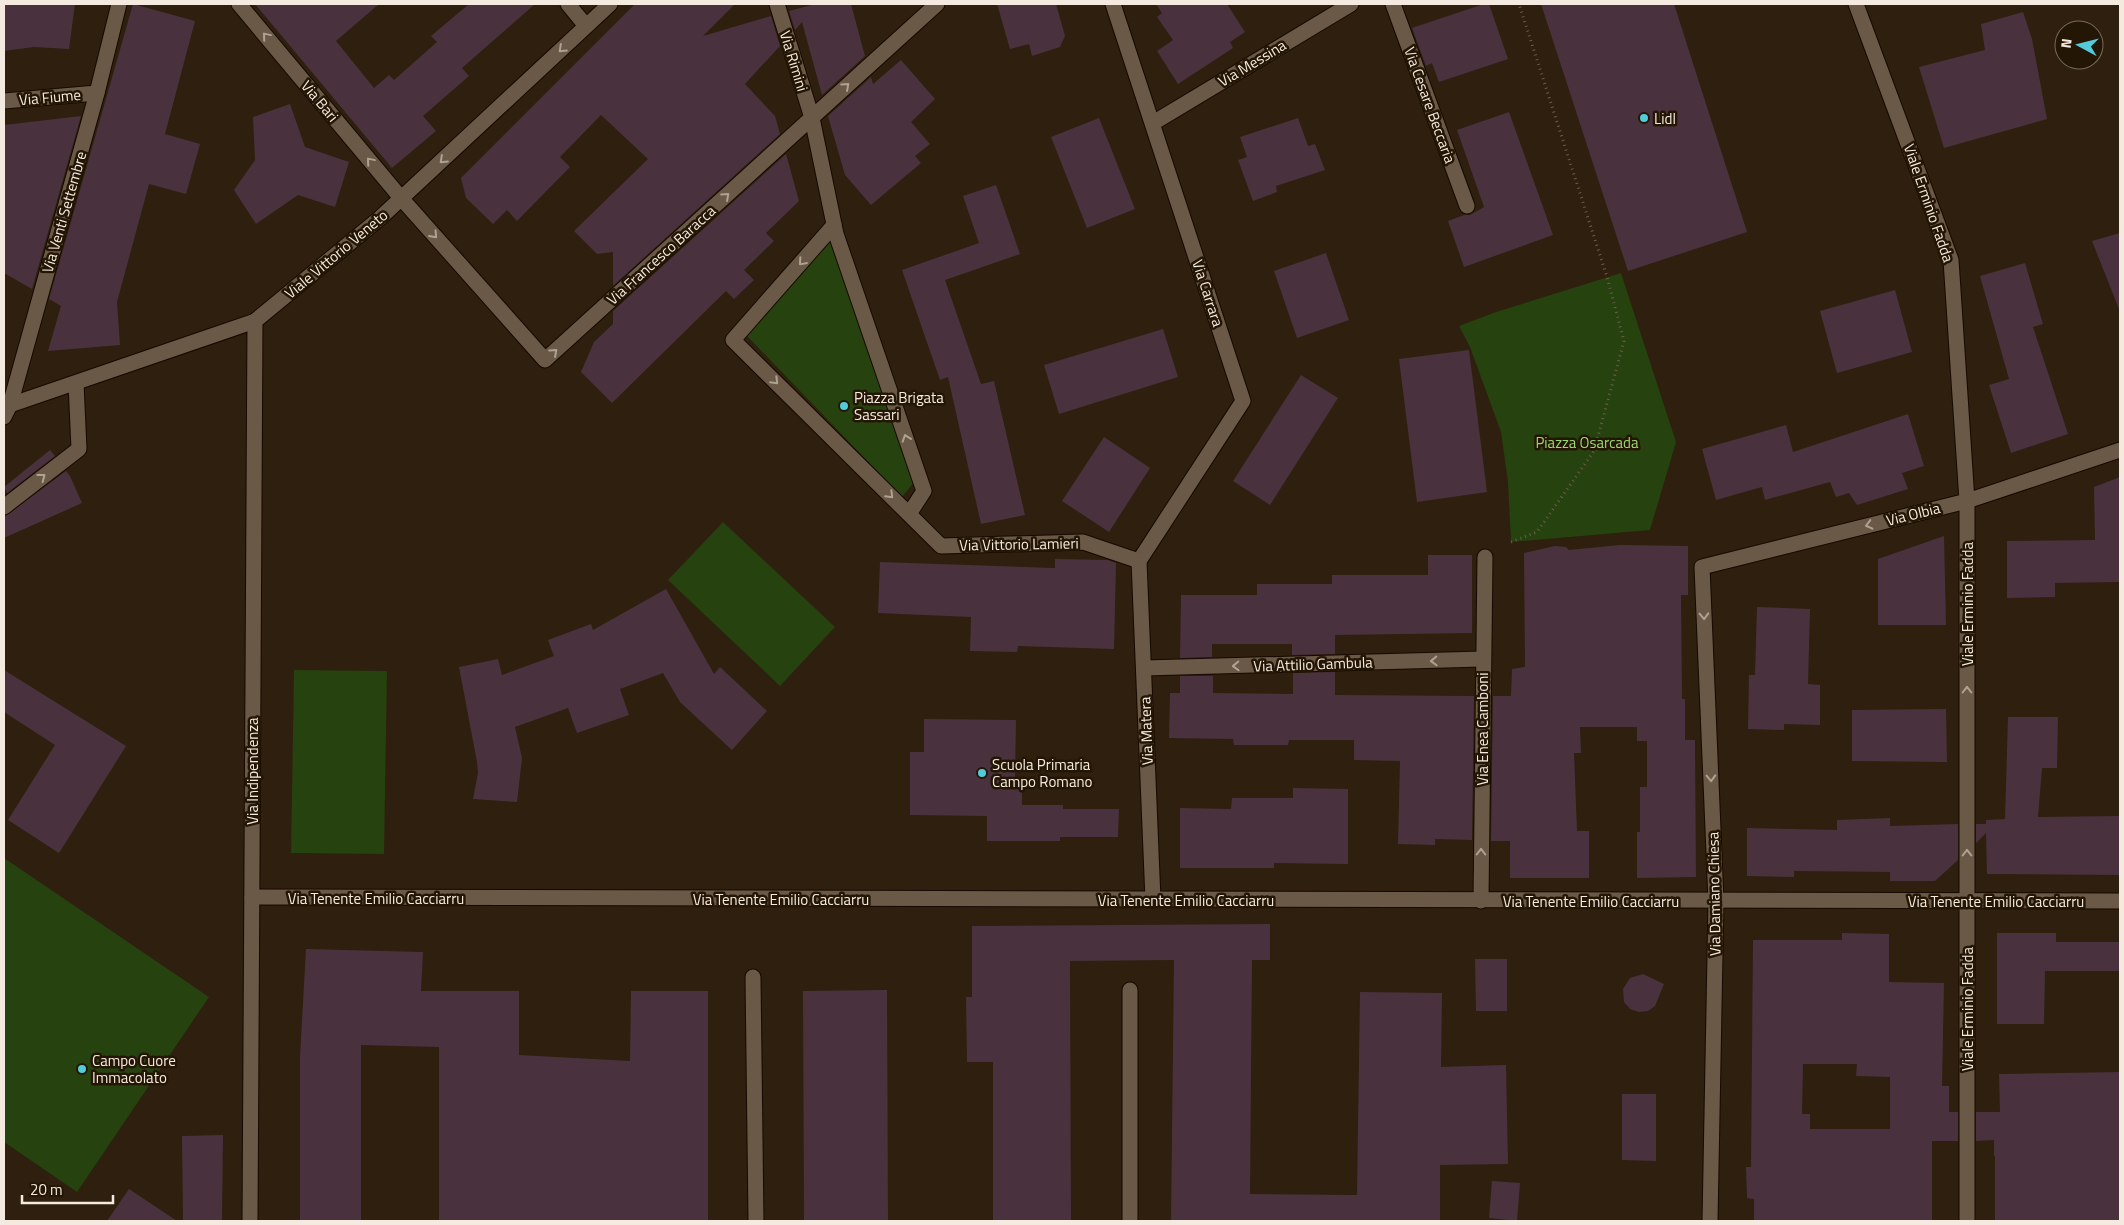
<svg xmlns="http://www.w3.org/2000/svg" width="2124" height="1225" viewBox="0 0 2124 1225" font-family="'Titillium Web',sans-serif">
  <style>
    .green { fill: #26420f }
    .building { fill: #49323e; fill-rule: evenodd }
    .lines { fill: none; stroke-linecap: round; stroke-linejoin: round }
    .service-casing { stroke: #160900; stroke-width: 17 }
    .minor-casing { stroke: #160900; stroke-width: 17 }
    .tertiary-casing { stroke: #160900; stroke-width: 17 }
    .secondary-casing { stroke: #160900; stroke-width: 17 }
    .path { stroke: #6b5d4e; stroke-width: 3; stroke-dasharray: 1 4; stroke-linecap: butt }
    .service { stroke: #6a5946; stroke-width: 15 }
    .minor { stroke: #6a5946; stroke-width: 15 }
    .tertiary { stroke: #6a5946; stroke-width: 15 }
    .secondary { stroke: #6a5946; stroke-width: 15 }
    .oneway { stroke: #b0a292 }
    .poi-dot { fill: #53cbda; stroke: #241605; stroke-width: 2 }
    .labels { text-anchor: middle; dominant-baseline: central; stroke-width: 5; stroke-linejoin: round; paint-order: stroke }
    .street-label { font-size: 15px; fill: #f5eadf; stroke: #241605 }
    .poi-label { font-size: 15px; fill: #f5eadf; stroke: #241605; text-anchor: start }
    .park-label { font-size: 15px; fill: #9ad870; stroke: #241605 }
  </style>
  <rect width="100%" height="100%" fill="#2e1f0e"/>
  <!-- green -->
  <g class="green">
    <polygon points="833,238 915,481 902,497 746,335"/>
    <polygon points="1621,273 1676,442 1650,530 1511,542 1508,482 1501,432 1470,347 1459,326 1496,312"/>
    <polygon points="723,522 835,627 780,686 668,580"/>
    <polygon points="294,670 387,671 384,854 291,853"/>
    <polygon points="4,858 209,997 77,1192 4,1142"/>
  </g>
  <!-- building -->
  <g class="building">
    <polygon points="4,4 75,4 69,49 34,47 4,51"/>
    <polygon points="133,4 195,21 165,134 200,144 186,194 149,184 117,302 120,345 48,351 61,306 49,299"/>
    <polygon points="255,4 379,4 336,41 374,88 389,75 394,80 437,42 431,36 469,4 535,4 462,68 469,76 423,116 436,131 392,168"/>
    <polygon points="635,4 735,4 703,36 771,16 780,46 745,84 775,116 780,134 613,286 613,252 597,254 574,231 648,159 601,115 560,157 570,167 517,221 507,210 493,224 466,198 461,178"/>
    <polygon points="815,4 851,4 865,56 822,95 802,22 795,30 789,11"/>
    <polygon points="997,4 1056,4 1065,36 1060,47 1032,56 1029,44 1010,49"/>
    <polygon points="1156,4 1227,4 1245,32 1230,42 1233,48 1178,84 1157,51 1173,40 1157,17 1162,13"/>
    <polygon points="1484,4 1489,4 1508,59 1439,82 1432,63 1426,66 1412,28"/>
    <polygon points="1541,4 1674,4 1747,232 1628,271"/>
    <polygon points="2023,12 2032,39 2047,119 1944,148 1919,67 1985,50 1981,24"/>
    <polygon points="901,60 935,99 911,122 930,144 915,156 921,163 871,205 845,175 828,116 871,77 873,84"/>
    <polygon points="290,104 305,147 349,162 335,207 298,195 256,224 234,190 255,160 253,117"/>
    <polygon points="1509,112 1553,235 1464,267 1448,221 1464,215 1470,215 1484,207 1457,130"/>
    <polygon points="81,116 32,289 4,273 4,125"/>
    <polygon points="1099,118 1135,209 1087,228 1051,137"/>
    <polygon points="1298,118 1308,146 1315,144 1325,170 1276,186 1277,192 1253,201 1238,160 1247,157 1240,137"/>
    <polygon points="786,154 799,201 766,233 774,241 744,270 754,280 734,299 726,291 612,403 581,372 594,342 613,324 613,311"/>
    <polygon points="996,185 1020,254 945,280 981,384 994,381 1025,515 981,524 948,377 940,380 902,270 979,243 963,196"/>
    <polygon points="2120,233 2120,309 2119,309 2092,241"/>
    <polygon points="1326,253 1349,320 1297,338 1274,271"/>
    <polygon points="2025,263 2043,324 2033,327 2068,434 2011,453 1989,385 2009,379 1980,276"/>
    <polygon points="1895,290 1912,352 1837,373 1820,311"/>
    <polygon points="1163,329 1178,377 1059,414 1044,365"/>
    <polygon points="1469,350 1487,492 1417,502 1399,359"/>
    <polygon points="1301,375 1338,398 1270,505 1233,481"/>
    <polygon points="1908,414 1924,466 1902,473 1908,489 1857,505 1849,493 1836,497 1830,482 1765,500 1762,487 1716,500 1702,449 1786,425 1793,452"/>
    <polygon points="1104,437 1150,468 1109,532 1062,501"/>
    <polygon points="50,450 55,456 7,493 4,487"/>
    <polygon points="66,471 70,476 82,503 4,538 4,517"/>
    <polygon points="2120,477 2120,582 2055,583 2055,597 2007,598 2007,541 2095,540 2094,487"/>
    <polygon points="1944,536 1946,625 1878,625 1878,559"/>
    <polygon points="1620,545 1688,546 1688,595 1681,595 1682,699 1685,699 1685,740 1695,740 1696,877 1637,878 1637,832 1640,832 1640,787 1647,787 1647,741 1637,741 1637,727 1580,727 1581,753 1574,753 1577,831 1589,831 1589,878 1510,878 1510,841 1491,841 1493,696 1511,696 1512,669 1525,667 1524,553 1555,546 1566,547 1569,550"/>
    <polygon points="1428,555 1472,555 1472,633 1335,635 1335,654 1292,655 1292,644 1212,644 1212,657 1180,658 1181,595 1257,595 1257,584 1332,584 1332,575 1428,575"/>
    <polygon points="1055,559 1108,560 1116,563 1114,649 1018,646 1017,652 970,651 971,617 878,613 880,562 1055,568"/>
    <polygon points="666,589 714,674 720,667 767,711 732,750 680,702 663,673 620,689 629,715 577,733 568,708 515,727 522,758 517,802 473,799 478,773 477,762 459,667 498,659 502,675 554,656 548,640 591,624 593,630"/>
    <polygon points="1757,607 1810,609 1808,684 1820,685 1820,725 1784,724 1784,730 1748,729 1749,675 1755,675"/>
    <polygon points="4,670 126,746 59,853 8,820 55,745 4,712"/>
    <polygon points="1335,672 1335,695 1474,696 1472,840 1435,839 1435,845 1398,844 1400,761 1354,760 1354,740 1289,740 1288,745 1234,745 1233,739 1169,738 1170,693 1180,693 1180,676 1213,676 1213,693 1293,694 1293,673"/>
    <polygon points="1946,709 1947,762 1852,761 1852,710"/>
    <polygon points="2008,717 2058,717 2057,768 2042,768 2038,817 2120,816 2120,875 1987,874 1986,833 1976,843 1976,824 1986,824 1986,820 2005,819"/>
    <polygon points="924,719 1016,720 1015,778 1022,778 1022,805 1063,805 1063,809 1119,809 1118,837 1060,837 1060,841 987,841 987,816 910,815 910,752 924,752"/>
    <polygon points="1293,788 1348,789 1348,864 1274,863 1274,868 1180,868 1180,808 1231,809 1232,798 1293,798"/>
    <polygon points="1890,818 1890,826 1958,824 1958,860 1935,881 1890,881 1890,872 1794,871 1794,877 1747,876 1747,828 1837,830 1837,820"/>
    <polygon points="1270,924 1270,960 1252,960 1250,1194 1357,1195 1360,992 1442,993 1441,1067 1506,1065 1508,1164 1440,1165 1440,1221 1171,1221 1174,960 1070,961 1071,1221 993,1221 993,1062 967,1062 966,997 972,997 972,926"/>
    <path d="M 1842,933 L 1889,934 L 1889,982 L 1944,983 L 1942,1086 L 1949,1086 L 1949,1112 L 1958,1112 L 1958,1141 L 1932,1141 L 1932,1221 L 1754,1221 L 1754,1199 L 1747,1198 L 1746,1167 L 1751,1167 L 1753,940 L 1842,940 ZM 1803,1064 L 1857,1064 L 1856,1076 L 1890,1077 L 1890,1129 L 1810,1129 L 1810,1114 L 1802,1114 Z"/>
    <polygon points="1997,933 2056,933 2056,942 2120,942 2120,971 2045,971 2044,1024 1997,1024"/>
    <polygon points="306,949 423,952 421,991 519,991 519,1055 630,1061 631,991 708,991 708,1221 439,1221 439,1047 361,1045 361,1220 300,1220 300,1057"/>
    <polygon points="1475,959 1507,959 1507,1011 1476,1011"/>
    <polygon points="1643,974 1664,984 1655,1006 1648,1011 1639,1012 1630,1009 1624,1002 1623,989 1630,978"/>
    <polygon points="887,990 888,1221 804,1221 803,991"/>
    <polygon points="2120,1072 2120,1221 1995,1221 1995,1156 1994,1156 1994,1140 1976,1141 1976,1112 2000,1112 1999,1074"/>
    <polygon points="1622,1094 1656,1094 1656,1161 1622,1160"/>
    <polygon points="223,1135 222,1221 183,1221 182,1136"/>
    <polygon points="1492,1181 1520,1183 1517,1221 1489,1218"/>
    <polygon points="129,1189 177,1221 107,1221"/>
  </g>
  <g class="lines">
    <defs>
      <g id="service">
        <polyline points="4,507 79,449 76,383"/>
        <polyline points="753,977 756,1221"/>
        <polyline points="1130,1221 1130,990"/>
      </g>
      <g id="minor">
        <polyline points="239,4 401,198 545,360 937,4"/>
        <polyline points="568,4 586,26"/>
        <polyline points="777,4 812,118 836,234 924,491 909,514"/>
        <polyline points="1113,4 1243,401 1139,561"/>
        <polyline points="1393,4 1467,206"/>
        <polyline points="1856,4 1951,260 1967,501 1967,1221"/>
        <polyline points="4,101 97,93"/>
        <polyline points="1153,123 1351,4"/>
        <polyline points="834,225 733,340 941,546 1083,542 1139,561"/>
        <polyline points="10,405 255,321 380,218 610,4"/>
        <polyline points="1139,561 1153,900"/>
        <polyline points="1144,668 1483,659"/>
        <polyline points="252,897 2120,901"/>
        <polyline points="1481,901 1485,557"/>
        <polyline points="250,1221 255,321"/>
        <polyline points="1710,1221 1716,901 1702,567 1967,501 2120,450"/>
      </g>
      <polyline id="tertiary" points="10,405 97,93 119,4"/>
      <polyline id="secondary" points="4,417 10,405"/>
    </defs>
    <!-- service casing -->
    <use href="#service" class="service-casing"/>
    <!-- minor casing -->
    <use href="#minor" class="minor-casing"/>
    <!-- tertiary casing -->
    <use href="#tertiary" class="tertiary-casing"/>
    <!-- secondary casing -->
    <use href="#secondary" class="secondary-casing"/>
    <!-- path -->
    <polyline class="path" points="1511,542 1537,532 1594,451 1624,341 1607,277 1519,4"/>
    <!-- service -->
    <use href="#service" class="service"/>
    <!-- minor -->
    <use href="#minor" class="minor"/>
    <!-- tertiary -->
    <use href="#tertiary" class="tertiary"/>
    <!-- secondary -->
    <use href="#secondary" class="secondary"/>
  </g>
  <!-- one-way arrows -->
  <defs><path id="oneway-chevron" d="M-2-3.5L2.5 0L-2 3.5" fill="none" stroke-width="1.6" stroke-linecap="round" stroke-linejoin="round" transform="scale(1.25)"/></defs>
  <g class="oneway">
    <use href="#oneway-chevron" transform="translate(266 36) rotate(-130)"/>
    <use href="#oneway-chevron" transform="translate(562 49) rotate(137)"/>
    <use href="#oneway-chevron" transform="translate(846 86) rotate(-42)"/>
    <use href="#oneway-chevron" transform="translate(443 160) rotate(137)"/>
    <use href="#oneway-chevron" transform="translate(370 161) rotate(-130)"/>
    <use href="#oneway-chevron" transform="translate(726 196) rotate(-42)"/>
    <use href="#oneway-chevron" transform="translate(434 235) rotate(48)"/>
    <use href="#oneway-chevron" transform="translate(802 262) rotate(131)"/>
    <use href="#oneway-chevron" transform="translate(554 352) rotate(-42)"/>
    <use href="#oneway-chevron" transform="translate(775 381) rotate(45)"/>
    <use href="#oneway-chevron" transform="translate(906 438) rotate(-109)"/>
    <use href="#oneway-chevron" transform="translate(42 477) rotate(-37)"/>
    <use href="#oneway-chevron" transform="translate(890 495) rotate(45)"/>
    <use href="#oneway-chevron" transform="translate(1869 525) rotate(166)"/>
    <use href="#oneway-chevron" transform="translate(1704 616) rotate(88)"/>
    <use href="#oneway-chevron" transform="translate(1434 661) rotate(178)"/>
    <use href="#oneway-chevron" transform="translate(1236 666) rotate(178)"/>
    <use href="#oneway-chevron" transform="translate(1967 690) rotate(-90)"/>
    <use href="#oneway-chevron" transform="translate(1711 778) rotate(88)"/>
    <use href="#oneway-chevron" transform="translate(1481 852) rotate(-90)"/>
    <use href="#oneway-chevron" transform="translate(1967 853) rotate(-90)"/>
  </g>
  <!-- markers -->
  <g class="poi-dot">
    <circle cx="1644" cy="118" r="5"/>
    <circle cx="844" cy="406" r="5"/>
    <circle cx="982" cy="773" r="5"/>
    <circle cx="82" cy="1069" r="5"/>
  </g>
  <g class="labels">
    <!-- street labels -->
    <g class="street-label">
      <text transform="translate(794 61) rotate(73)">Via Rimini</text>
      <text transform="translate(1252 63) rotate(-31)">Via Messina</text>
      <text transform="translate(50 97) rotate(-5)">Via Fiume</text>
      <text transform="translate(320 101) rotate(50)">Via Bari</text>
      <text transform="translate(1430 105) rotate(70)">Via Cesare Beccaria</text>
      <text transform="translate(1929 203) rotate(71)">Viale Erminio Fadda</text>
      <text transform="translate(64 212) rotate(-74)">Via Venti Settembre</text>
      <text transform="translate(336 254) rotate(-40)">Viale Vittorio Veneto</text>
      <text transform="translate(661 255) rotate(-42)">Via Francesco Baracca</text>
      <text transform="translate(1208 293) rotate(72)">Via Carrara</text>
      <text transform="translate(1913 514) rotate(-14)">Via Olbia</text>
      <text transform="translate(1019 544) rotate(-1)">Via Vittorio Lamieri</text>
      <text transform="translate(1967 604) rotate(-90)">Viale Erminio Fadda</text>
      <text transform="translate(1313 664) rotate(-2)">Via Attilio Gambula</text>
      <text transform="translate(1482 729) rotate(-90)">Via Enea Camboni</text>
      <text transform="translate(1146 731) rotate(-92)">Via Matera</text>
      <text transform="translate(252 771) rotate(-90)">Via Indipendenza</text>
      <text transform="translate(1714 894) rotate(-91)">Via Damiano Chiesa</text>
      <text x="376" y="898">Via Tenente Emilio Cacciarru</text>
      <text x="781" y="899">Via Tenente Emilio Cacciarru</text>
      <text x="1186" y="900">Via Tenente Emilio Cacciarru</text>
      <text x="1591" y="901">Via Tenente Emilio Cacciarru</text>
      <text x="1996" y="901">Via Tenente Emilio Cacciarru</text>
      <text transform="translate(1967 1009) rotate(-90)">Viale Erminio Fadda</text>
    </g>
    <!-- poi labels -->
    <g class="poi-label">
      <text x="1654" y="118">Lidl</text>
      <text x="854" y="397">Piazza Brigata<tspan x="854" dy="17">Sassari</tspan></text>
      <text x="992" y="764">Scuola Primaria<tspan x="992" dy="17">Campo Romano</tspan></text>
      <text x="92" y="1060">Campo Cuore<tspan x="92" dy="17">Immacolato</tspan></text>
    </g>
    <!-- park labels -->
    <g class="park-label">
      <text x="1587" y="442">Piazza Osarcada</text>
    </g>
  </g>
  <!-- border -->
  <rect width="2124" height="1225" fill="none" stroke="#f5eadf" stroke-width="10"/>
  <!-- north arrow -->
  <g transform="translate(2079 45) rotate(277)"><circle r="24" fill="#241605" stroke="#786b5c"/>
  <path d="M0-4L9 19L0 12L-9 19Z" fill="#53cbda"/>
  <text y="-8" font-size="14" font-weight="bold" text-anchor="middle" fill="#f5eadf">N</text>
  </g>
  <!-- scale -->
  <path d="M22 1195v8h91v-8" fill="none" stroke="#f5eadf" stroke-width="2.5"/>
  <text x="30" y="1195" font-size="15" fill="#f5eadf" stroke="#241605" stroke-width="4" paint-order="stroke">20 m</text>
</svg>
